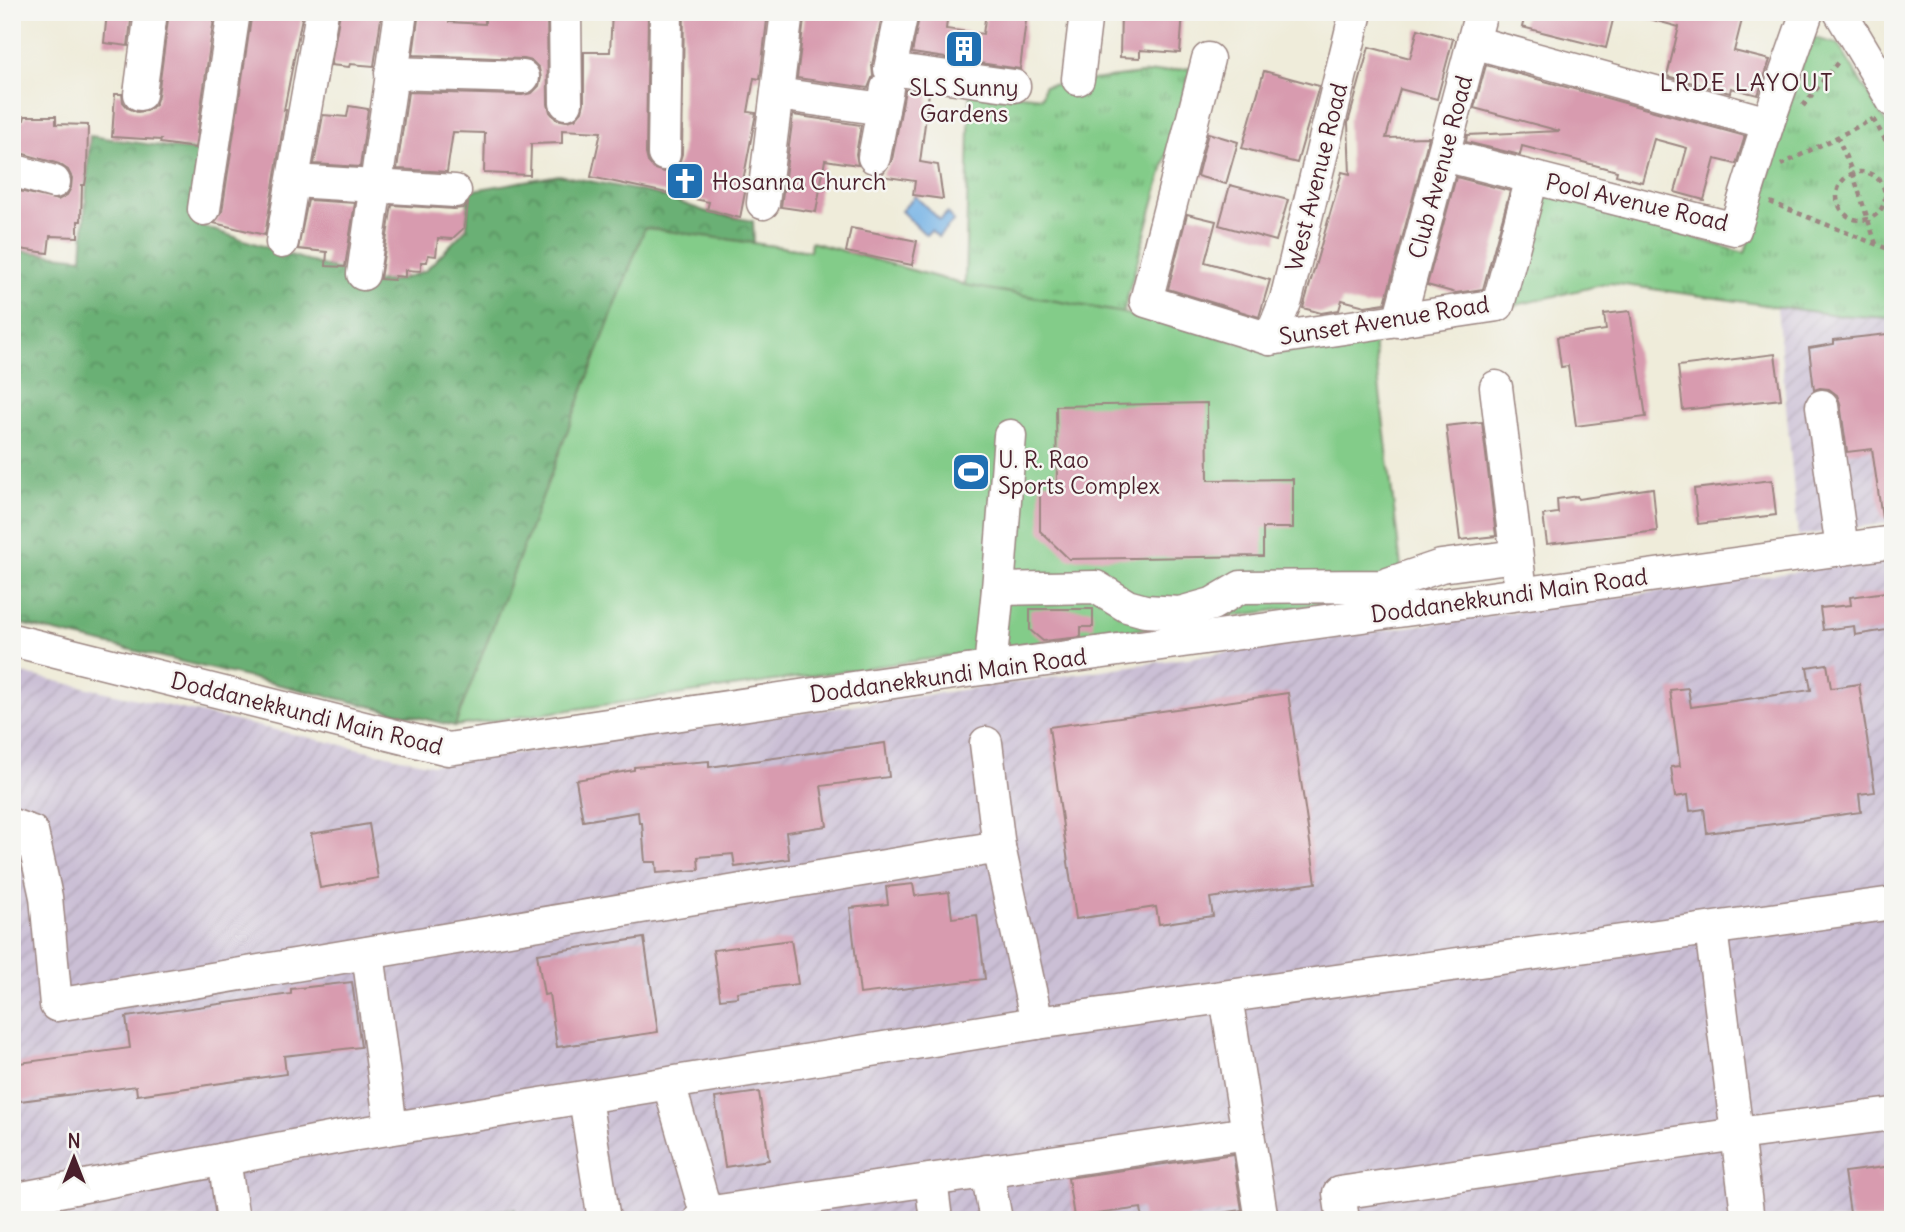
<svg xmlns="http://www.w3.org/2000/svg" width="1905" height="1232" viewBox="0 0 1905 1232" font-family="Delius,sans-serif">
  <style>
    .industrial { fill: url(#industrial-furrows) }
    .grass { fill: url(#grass-tufts); stroke: #66765a; stroke-width: 2 }
    .forest { fill: url(#forest-crowns); stroke: #5a6850; stroke-width: 2 }
    .pitch { fill: #83cc89; stroke: #66765a; stroke-width: 2 }
    .water { fill: #72b1e5; stroke: #5e6888; stroke-width: 2 }
    .building { fill: #d89baf }
    .lines { fill: none; stroke-linecap: round; stroke-linejoin: round }
    .minor-casing { stroke: #9c8682; stroke-width: 35 }
    .path { stroke: #9c8682; stroke-width: 4.5; stroke-dasharray: 5 5; stroke-linecap: butt }
    .minor { stroke: #fff; stroke-width: 32 }
    .labels { text-anchor: middle; dominant-baseline: central; stroke-width: 5; stroke-linejoin: round; paint-order: stroke }
    .poi-label { font-size: 23px; fill: #4a1f2b; stroke: #f6f6f2; text-anchor: start }
    .street-label { font-size: 23px; fill: #4a1f2b; stroke: #f6f6f2 }
    .neighbourhood-label { font-size: 24px; letter-spacing: 2px; fill: #4a1f2b; stroke: #f6f6f2 }
  </style>
  <defs>
    <pattern id="industrial-furrows" width="10" height="10" patternUnits="userSpaceOnUse" patternTransform="scale(1.75)"><rect width="10" height="10" fill="#cbbfd5"/><path d="M-1 1l2-2M0 10L10 0M9 11l2-2" fill="none" stroke="#b0a4b7"/></pattern>
    <pattern id="grass-tufts" width="24" height="20" patternUnits="userSpaceOnUse" patternTransform="scale(1.75)"><rect width="24" height="20" fill="#83cc89"/><path d="M3 7l-1-3M5 7V3M7 7l1-3M15 17l-1-3M17 17v-4M19 17l1-3" fill="none" stroke="#6da570"/></pattern>
    <pattern id="forest-crowns" width="20" height="18" patternUnits="userSpaceOnUse" patternTransform="scale(1.75)"><rect width="20" height="18" fill="#6ab075"/><path d="M2 6a3 3 0 1 1 6 0M12 15a3 3 0 1 1 6 0" fill="none" stroke="#598f60"/></pattern>
  </defs>
  <rect width="100%" height="100%" fill="#f6f6f2"/>
  <filter id="ink" filterUnits="userSpaceOnUse"><feTurbulence type="fractalNoise" baseFrequency=".0143" numOctaves="2"/><feDisplacementMap in="SourceGraphic" scale="14" xChannelSelector="R" yChannelSelector="G"/><feConvolveMatrix kernelMatrix="1 2 1 2 8 2 1 2 1" color-interpolation-filters="sRGB"/></filter>
  <filter id="wash" filterUnits="userSpaceOnUse"><feTurbulence type="fractalNoise" baseFrequency=".00686" numOctaves="4" result="noise"/><feDisplacementMap in="SourceGraphic" scale="28" xChannelSelector="R" yChannelSelector="G"/><feGaussianBlur stdDeviation="1.57" result="paint"/><feColorMatrix in="noise" values="0 0 0 0 0 0 0 0 0 0 0 0 0 0 0 0 0 1.4 0 .05"/><feComposite in="paint" operator="in"/></filter>
  <g filter="url(#wash)">
    <rect width="100%" height="100%" fill="#efecda"/>
    <!-- industrial -->
    <g class="industrial">
      <polygon points="1777,307 1837,315 1893,318 1893,522 1798,536"/>
      <polygon points="1893,558 1893,1220 12,1220 12,671 432,765"/>
    </g>
    <!-- grass -->
    <g class="grass">
      <polygon points="1810,37 1838,44 1893,135 1893,318 1837,315 1610,283 1504,308 1535,191 1745,253"/>
      <polygon points="1191,68 1123,313 1000,291 927,659 455,726 645,228 810,251 811,242 965,285 970,90 1042,97 1044,86"/>
      <polygon points="515,1209 516,1220 413,1220"/>
    </g>
    <!-- forest -->
    <polygon class="forest" points="90,136 204,152 198,225 374,282 398,280 425,271 467,228 468,191 559,175 656,194 707,212 753,221 754,243 645,228 455,726 12,622 12,250 82,258"/>
    <!-- pitch -->
    <polygon class="pitch" points="645,228 810,251 811,242 965,285 1123,313 1281,353 1373,334 1404,592 455,726"/>
    <!-- water -->
    <polygon class="water" points="915,196 940,220 947,213 954,221 938,237 931,230 926,235 901,211"/>
    <g id="blocks">
      <!-- building -->
      <g class="building">
        <polygon points="107,12 132,12 128,46 104,43"/>
        <polygon points="169,12 215,12 195,148 160,143 161,140 112,137 115,94 122,94 123,102 128,108 137,112 146,111 155,105 158,96"/>
        <polygon points="252,12 303,12 284,110 286,110 265,235 214,223 222,212"/>
        <polygon points="340,12 382,12 374,66 350,64 349,67 331,65"/>
        <polygon points="419,12 449,12 449,22 485,24 485,12 547,12 548,104 550,112 556,119 566,121 575,119 582,111 584,103 584,52 610,52 612,12 648,12 646,154 648,162 654,169 664,172 672,170 679,164 682,154 684,12 768,12 760,79 754,78 748,112 756,113 743,181 747,182 740,218 707,210 709,202 591,177 601,132 562,130 562,143 531,144 530,175 484,173 485,133 453,132 447,172 397,169 408,92 522,95 532,93 539,86 541,78 539,68 532,61 524,59 413,55"/>
        <polygon points="805,12 883,12 872,65 873,76 868,88 797,78"/>
        <polygon points="920,12 948,12 946,29 983,34 986,12 1027,12 1020,69 912,53"/>
        <polygon points="1121,12 1183,12 1180,53 1140,50 1140,58 1120,57"/>
        <polygon points="1526,12 1599,12 1614,16 1606,48 1522,27"/>
        <polygon points="1647,12 1744,12 1734,51 1770,60 1758,95 1731,88 1730,93 1667,76 1679,27 1646,18"/>
        <polygon points="1418,29 1453,39 1437,99 1400,89 1386,138 1429,137 1385,303 1365,306 1342,300 1339,310 1321,313 1303,308 1342,172 1350,174 1348,123 1369,47 1410,58"/>
        <polygon points="1486,65 1745,136 1736,164 1715,159 1704,200 1675,192 1687,148 1654,139 1642,182 1616,175 1617,171 1522,146 1520,155 1466,142 1467,135 1560,131 1474,108"/>
        <polygon points="1264,71 1319,86 1297,163 1242,148"/>
        <polygon points="905,90 929,93 920,162 938,165 943,199 913,195 915,181 881,176 892,160"/>
        <polygon points="349,106 368,109 360,167 314,164 323,115 347,117"/>
        <polygon points="793,115 861,125 856,154 858,165 825,160 816,212 781,207"/>
        <polygon points="25,116 56,116 56,124 88,125 87,173 85,185 82,185 81,221 78,221 78,237 50,236 48,253 12,248 12,192 19,191 58,200 67,195 71,188 72,178 68,170 59,164 24,154 12,155 12,119 24,120"/>
        <polygon points="1208,133 1238,142 1226,184 1197,176"/>
        <polygon points="1456,177 1510,191 1483,289 1456,293 1427,285"/>
        <polygon points="1230,185 1288,200 1276,241 1219,225"/>
        <polygon points="308,200 355,203 345,267 326,266 327,252 298,249"/>
        <polygon points="468,204 465,227 452,239 438,238 436,256 428,255 427,262 421,262 421,271 405,270 405,277 395,276 394,280 380,279 392,205 454,209 463,208"/>
        <polygon points="1187,214 1216,221 1205,262 1270,280 1259,317 1168,289"/>
        <polygon points="851,228 917,241 912,265 846,252"/>
        <polygon points="1630,311 1646,417 1576,426 1568,366 1561,367 1557,337 1606,330 1604,314"/>
        <polygon points="1887,334 1889,344 1893,344 1893,517 1882,518 1872,449 1847,452 1840,403 1837,395 1829,389 1820,388 1814,390 1809,348 1834,344 1834,340"/>
        <polygon points="1775,354 1781,399 1683,410 1678,366"/>
        <polygon points="1207,403 1208,480 1293,479 1293,528 1263,528 1263,556 1069,559 1040,531 1040,482 1057,482 1056,406"/>
        <polygon points="1482,422 1496,536 1460,540 1446,426"/>
        <polygon points="1772,480 1776,515 1698,524 1694,489"/>
        <polygon points="1653,488 1657,531 1547,544 1543,515 1558,513 1557,499 1577,496 1578,499"/>
        <polygon points="1893,591 1893,629 1855,635 1854,626 1823,630 1820,608 1851,605 1850,597"/>
        <polygon points="1030,609 1093,609 1093,627 1081,627 1081,637 1043,641 1030,630"/>
        <polygon points="1827,664 1831,688 1859,684 1875,792 1859,794 1861,812 1707,833 1704,809 1690,811 1688,795 1675,797 1671,767 1680,766 1670,690 1688,688 1691,707 1811,690 1807,667"/>
        <polygon points="1288,693 1316,883 1210,898 1213,916 1159,924 1156,907 1076,919 1049,727"/>
        <polygon points="885,743 889,777 821,786 827,826 786,832 789,859 735,867 733,854 698,857 699,870 657,873 656,862 645,862 642,823 639,823 638,812 583,821 576,780 634,770 634,767 709,761 709,767"/>
        <polygon points="369,824 378,878 320,888 311,834"/>
        <polygon points="913,884 915,896 949,892 952,918 977,915 985,979 860,994 850,908 888,904 886,887"/>
        <polygon points="644,938 658,1032 557,1047 549,994 544,995 537,954"/>
        <polygon points="791,940 798,984 737,992 738,997 720,999 713,950"/>
        <polygon points="352,982 361,1047 284,1056 286,1074 137,1095 136,1086 12,1102 12,1064 130,1048 126,1017 291,994 291,989"/>
        <polygon points="759,1092 769,1160 725,1167 715,1098"/>
        <polygon points="1233,1154 1242,1210 1173,1220 1143,1220 1141,1208 1074,1217 1068,1178"/>
        <polygon points="1893,1166 1893,1220 1851,1220 1844,1172"/>
      </g>
    </g>
  </g>
  <g filter="url(#ink)">
    <use href="#blocks" fill-opacity="0" stroke="#9c8682" stroke-width="2"/>
    <g class="lines">
      <defs>
        <g id="minor">
          <polyline points="565,12 566,103"/>
          <polyline points="902,12 890,69 1014,86"/>
          <polyline points="1840,12 1893,101"/>
          <polyline points="1473,42 1768,123"/>
          <polyline points="1208,59 1146,301 1270,339 1498,305 1532,178"/>
          <polyline points="391,73 523,77"/>
          <polyline points="1078,79 1086,12"/>
          <polyline points="140,94 151,12"/>
          <polyline points="777,94 883,109"/>
          <polyline points="664,154 666,12"/>
          <polyline points="1444,155 1735,229 1768,123 1806,15"/>
          <polyline points="874,157 887,88"/>
          <polyline points="12,174 19,172 54,182"/>
          <polyline points="294,181 455,191"/>
          <polyline points="763,203 787,12"/>
          <polyline points="204,209 234,12"/>
          <polyline points="282,242 322,12"/>
          <polyline points="363,274 401,12"/>
          <polyline points="1399,321 1481,12"/>
          <polyline points="1270,339 1286,300 1356,12"/>
          <polyline points="1496,387 1519,575"/>
          <polyline points="1822,406 1842,549"/>
          <polyline points="1010,436 998,589 1096,587 1127,606 1145,611 1180,613 1212,604 1241,587 1382,586 1441,566 1516,556"/>
          <polyline points="12,640 448,749 967,671 1893,542"/>
          <polyline points="990,668 998,589"/>
          <polyline points="986,743 999,847"/>
          <polyline points="12,825 32,832 46,897 56,1005 999,847 1037,1023"/>
          <polyline points="1711,929 1748,1220"/>
          <polyline points="368,953 391,1128"/>
          <polyline points="1226,997 1262,1220"/>
          <polyline points="669,1084 706,1213"/>
          <polyline points="585,1098 604,1220"/>
          <polyline points="224,1159 233,1220"/>
          <polyline points="987,1171 996,1220"/>
          <polyline points="931,1180 936,1220"/>
          <polyline points="12,1200 345,1136 1037,1023 1893,903"/>
          <polyline points="699,1220 706,1213 1248,1133"/>
          <polyline points="1343,1220 1339,1193 1737,1134 1893,1114"/>
        </g>
      </defs>
      <!-- minor casing -->
      <use href="#minor" class="minor-casing"/>
      <!-- path -->
      <g class="path">
        <polyline points="1803,106 1838,62 1839,64"/>
        <polyline points="1873,119 1893,153"/>
        <polyline points="1837,136 1853,174 1876,244"/>
        <polyline points="1781,165 1873,119"/>
        <circle cx="1861" cy="196" r="24"/>
        <polyline points="1770,202 1893,251"/>
      </g>
      <!-- minor -->
      <use href="#minor" class="minor"/>
    </g>
  </g>
  <!-- icons -->
  <defs>
    <symbol id="building-square" viewBox="-11 -11 22 22"><rect x="-9" y="-9" width="18" height="18" rx="4" fill="#1f6fb2" stroke="#f6f6f2"/><path d="M-4-6H4V6H1V3H-1V6H-4ZM-2.5-4.3h1.7v1.8h-1.7ZM.8-4.3h1.7v1.8H.8ZM-2.5-1h1.7V.8h-1.7ZM.8-1h1.7V.8H.8Z" fill="#fff"/></symbol>
    <symbol id="church-square" viewBox="-11 -11 22 22"><rect x="-9" y="-9" width="18" height="18" rx="4" fill="#1f6fb2" stroke="#f6f6f2"/><path d="M-1.2-6h2.4v3.5h3.3v2.4h-3.3V6h-2.4V-.1h-3.3v-2.4h3.3Z" fill="#fff"/></symbol>
    <symbol id="stadium-square" viewBox="-11 -11 22 22"><rect x="-9" y="-9" width="18" height="18" rx="4" fill="#1f6fb2" stroke="#f6f6f2"/><path d="M0-5a6.5 5 0 1 0 0 10a6.5 5 0 1 0 0-10ZM-3.5-1.8h7v3.6h-7Z" fill="#fff"/></symbol>
  </defs>
  <g fill-rule="evenodd">
    <use href="#building-square" x="942" y="27" width="44" height="44"/>
    <use href="#church-square" x="663" y="159" width="44" height="44"/>
    <use href="#stadium-square" x="949" y="450" width="44" height="44"/>
  </g>
  <g class="labels">
    <!-- poi labels -->
    <g class="poi-label">
      <text x="964" y="87" text-anchor="middle">SLS Sunny<tspan x="964" dy="26">Gardens</tspan></text>
      <text x="712" y="181">Hosanna Church</text>
      <text x="998" y="459">U. R. Rao<tspan x="998" dy="26">Sports Complex</tspan></text>
    </g>
    <!-- street labels -->
    <g class="street-label">
      <text transform="translate(1440 167) rotate(-75)">Club Avenue Road</text>
      <text transform="translate(1316 177) rotate(-76)">West Avenue Road</text>
      <text transform="translate(1637 202) rotate(13)">Pool Avenue Road</text>
      <text transform="translate(1384 320) rotate(-9)">Sunset Avenue Road</text>
      <text transform="translate(1509 595) rotate(-8)">Doddanekkundi Main Road</text>
      <text transform="translate(948 675) rotate(-8)">Doddanekkundi Main Road</text>
      <text transform="translate(307 713) rotate(14)">Doddanekkundi Main Road</text>
    </g>
    <!-- neighbourhood labels -->
    <g class="neighbourhood-label">
      <text x="1747" y="82">LRDE LAYOUT</text>
    </g>
  </g>
  <!-- margin -->
  <rect width="1905" height="1232" fill="none" stroke="#f6f6f2" stroke-width="42"/>
  <!-- north arrow -->
  <g transform="translate(74 1158)" stroke="#f6f6f2" stroke-width="5" paint-order="stroke">
  <path d="M0-5L12 26L0 18L-12 26Z" fill="#4a1f2b"/>
  <text y="-10" font-size="19" font-weight="bold" text-anchor="middle" fill="#4a1f2b">N</text>
  </g>
</svg>
